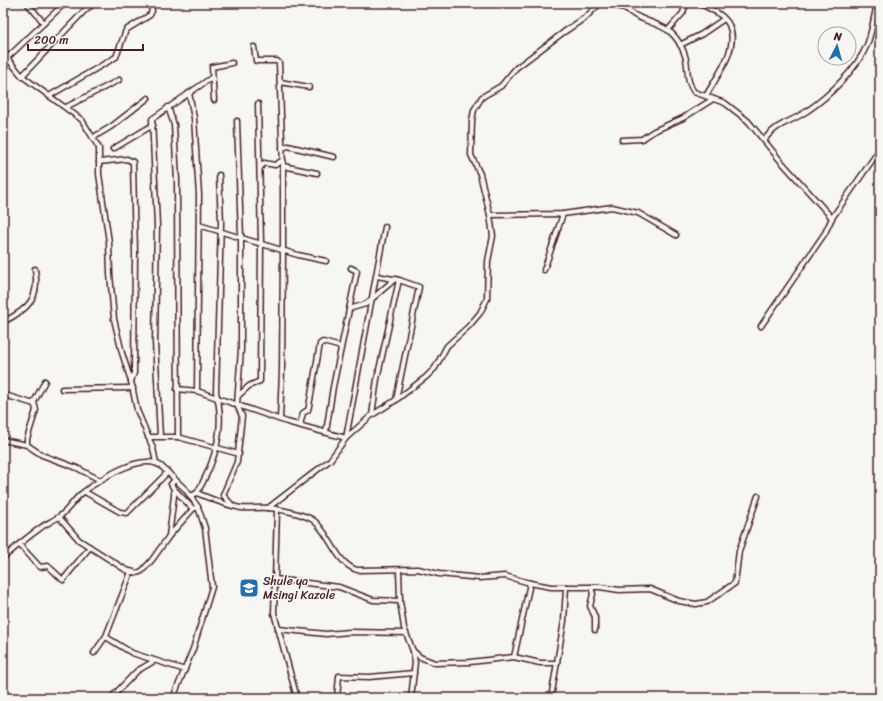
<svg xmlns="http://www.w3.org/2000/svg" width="883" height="701" viewBox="0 0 883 701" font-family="Sriracha,sans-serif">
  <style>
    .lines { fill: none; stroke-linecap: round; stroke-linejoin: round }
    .minor-casing { stroke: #4a1f2b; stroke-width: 7 }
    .minor { stroke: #f6f6f2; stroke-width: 4 }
    .labels { text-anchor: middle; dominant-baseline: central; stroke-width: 3; stroke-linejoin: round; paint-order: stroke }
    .poi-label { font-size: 12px; fill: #4a1f2b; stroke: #f6f6f2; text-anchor: start }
  </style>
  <rect width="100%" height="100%" fill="#f6f6f2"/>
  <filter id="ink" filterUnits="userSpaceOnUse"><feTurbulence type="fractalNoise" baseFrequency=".025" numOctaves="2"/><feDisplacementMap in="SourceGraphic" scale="8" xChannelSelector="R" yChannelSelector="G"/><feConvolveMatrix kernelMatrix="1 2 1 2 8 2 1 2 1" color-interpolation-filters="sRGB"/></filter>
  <g filter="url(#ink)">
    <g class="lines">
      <defs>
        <g id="minor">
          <polyline points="27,3 44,23"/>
          <polyline points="608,3 626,9"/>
          <path d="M 624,3 C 627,18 658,22 669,31 C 679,39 686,53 687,66 C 688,76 688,84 694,92 L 725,103 L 748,121 L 779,159 L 832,218"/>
          <path d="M 699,3 C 708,8 724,14 729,25 C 740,48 716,77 706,96"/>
          <polyline points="668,30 683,13 686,3"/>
          <polyline points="680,45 702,34 724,19"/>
          <polyline points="254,47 256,61 277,61 279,63 283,166 283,249 282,371 280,419"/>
          <polyline points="3,49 7,58 22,76 82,120 99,148 99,174 109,242 110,274 114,319 122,353 131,381 137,410 153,448 156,463"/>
          <polyline points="7,58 65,3"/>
          <polyline points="22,76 86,9 95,3"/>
          <polyline points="280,82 309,87"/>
          <polyline points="189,93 194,118 199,195 197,391"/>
          <polyline points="49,96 116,57 126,30 150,15 152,11 150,3"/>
          <polyline points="214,100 212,67 232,63"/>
          <polyline points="66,107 119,80"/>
          <polyline points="168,107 174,125 177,181 178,437"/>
          <polyline points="94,137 112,126 148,98"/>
          <polyline points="622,140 642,139 654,131 683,118 713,99"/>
          <path d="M 764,140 C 778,122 790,123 807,111 C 828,97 857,69 867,45 C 872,32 874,17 877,3"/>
          <polyline points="282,148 288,146 334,157"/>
          <polyline points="113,149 153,125"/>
          <polyline points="99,162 127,159 133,162 135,254 134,373 131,381"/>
          <polyline points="283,166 317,173"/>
          <polyline points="260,168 264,163 275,165 283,160"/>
          <polyline points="490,215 563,214 612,207 638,213 676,235"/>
          <polyline points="199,225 298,255 326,261"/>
          <polyline points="544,270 563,214"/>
          <polyline points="377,276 399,280 419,287 396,400"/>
          <polyline points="349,309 366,304 395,279"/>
          <path d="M 3,322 C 29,309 40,298 35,269"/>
          <polyline points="761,326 825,233 832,218 880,149"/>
          <polyline points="62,389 133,388"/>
          <polyline points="177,389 197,391 287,422 346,438 385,227"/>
          <polyline points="238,396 249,386 260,381 261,243 258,104"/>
          <polyline points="3,397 8,396 34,404"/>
          <polyline points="372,415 377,379 399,280"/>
          <polyline points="300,425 303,413 308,410 309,406 320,344 323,342 341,347"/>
          <polyline points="326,432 333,387 357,271 351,268"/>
          <polyline points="160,436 155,342 157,225 152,119 211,78"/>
          <polyline points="148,437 178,437 239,454"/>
          <polyline points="3,440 27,445 42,455 77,468 100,480"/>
          <polyline points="27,445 27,439 36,410 34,402 45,381"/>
          <polyline points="175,480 171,484 174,489 193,509"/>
          <polyline points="85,492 120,512 127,513 168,472"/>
          <path d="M 197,493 C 215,462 226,427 216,392 L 221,223 L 219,175"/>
          <path d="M 191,496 L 197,493 C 211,499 225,505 241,508 C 250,509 259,507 268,508 C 279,509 304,514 313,520 C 329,531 336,564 357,570 L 418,569 L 439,574 L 480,578 L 505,576 L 530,583 L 551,587 L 600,587 L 619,590 L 650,589 L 679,601 L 696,604 L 707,602 L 735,583 L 739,551 L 758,496"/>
          <polyline points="233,506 223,495 237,462 242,416 237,405 241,349 241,237 237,121"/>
          <polyline points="268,508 330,460 346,438 372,415 396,400 426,377 435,368 447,346 469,326 480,313 487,299 488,261 493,236 490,215 480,174 471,155 472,121 474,110 482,97 501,86 516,68 564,32 586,17 600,3"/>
          <polyline points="277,510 274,613 297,698"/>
          <polyline points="59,517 79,540 126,570 137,573 142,571 152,560 169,536 193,509 198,507"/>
          <polyline points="169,536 174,496 174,489"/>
          <polyline points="19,544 40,567 48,566 63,580 90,547"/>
          <path d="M 3,558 C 15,548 26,538 39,529 C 45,524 53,521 60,516 C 68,510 73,501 81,494 C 96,482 141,451 161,466 L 186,490 L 198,507 L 205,528 L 212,587 L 193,649 L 173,698"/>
          <polyline points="399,570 400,601 404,628 413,651 415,662 411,698"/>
          <polyline points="275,579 339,587 373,600 400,601"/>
          <polyline points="591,587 593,594 590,606 595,617 595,630"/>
          <polyline points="278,629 326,634 350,632 405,633"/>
          <polyline points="106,637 132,653 185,670"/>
          <polyline points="413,651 420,657 435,663 470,662 514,657 540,663 557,663"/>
          <polyline points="94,653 106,636 131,572"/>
          <polyline points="514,657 530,583"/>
          <polyline points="111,698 137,671 154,661"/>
          <polyline points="337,698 339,676 369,677 414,673"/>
          <polyline points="551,698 564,621 566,587"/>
        </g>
      </defs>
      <!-- minor casing -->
      <use href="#minor" class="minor-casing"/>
      <!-- minor -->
      <use href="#minor" class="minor"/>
    </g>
  </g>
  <!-- icons -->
  <defs>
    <symbol id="school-square" viewBox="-11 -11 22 22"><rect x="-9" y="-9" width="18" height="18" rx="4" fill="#1f6fb2" stroke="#f6f6f2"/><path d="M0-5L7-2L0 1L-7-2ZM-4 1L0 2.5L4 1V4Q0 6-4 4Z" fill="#fff"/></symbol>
  </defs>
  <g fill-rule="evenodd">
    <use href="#school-square" x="238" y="577" width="22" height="22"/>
  </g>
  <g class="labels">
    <!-- poi labels -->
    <g class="poi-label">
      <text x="263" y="581">Shule ya<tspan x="263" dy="14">Msingi Kazole</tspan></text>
    </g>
  </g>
  <!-- margin -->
  <rect width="883" height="701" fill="none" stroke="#f6f6f2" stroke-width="16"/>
  <rect x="8" y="8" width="867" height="685" fill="none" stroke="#4a1f2b" stroke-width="1.5" filter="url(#ink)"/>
  <!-- north arrow -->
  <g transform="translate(837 46) rotate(6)"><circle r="19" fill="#f6f6f2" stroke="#b1a0a2"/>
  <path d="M0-3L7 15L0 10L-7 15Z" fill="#1f6fb2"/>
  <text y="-6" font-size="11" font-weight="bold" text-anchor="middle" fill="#4a1f2b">N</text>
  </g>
  <!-- scale -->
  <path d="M28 44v6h115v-6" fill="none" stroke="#4a1f2b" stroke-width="2"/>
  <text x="34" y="44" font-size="12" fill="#4a1f2b" stroke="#f6f6f2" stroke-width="3" paint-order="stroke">200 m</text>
</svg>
